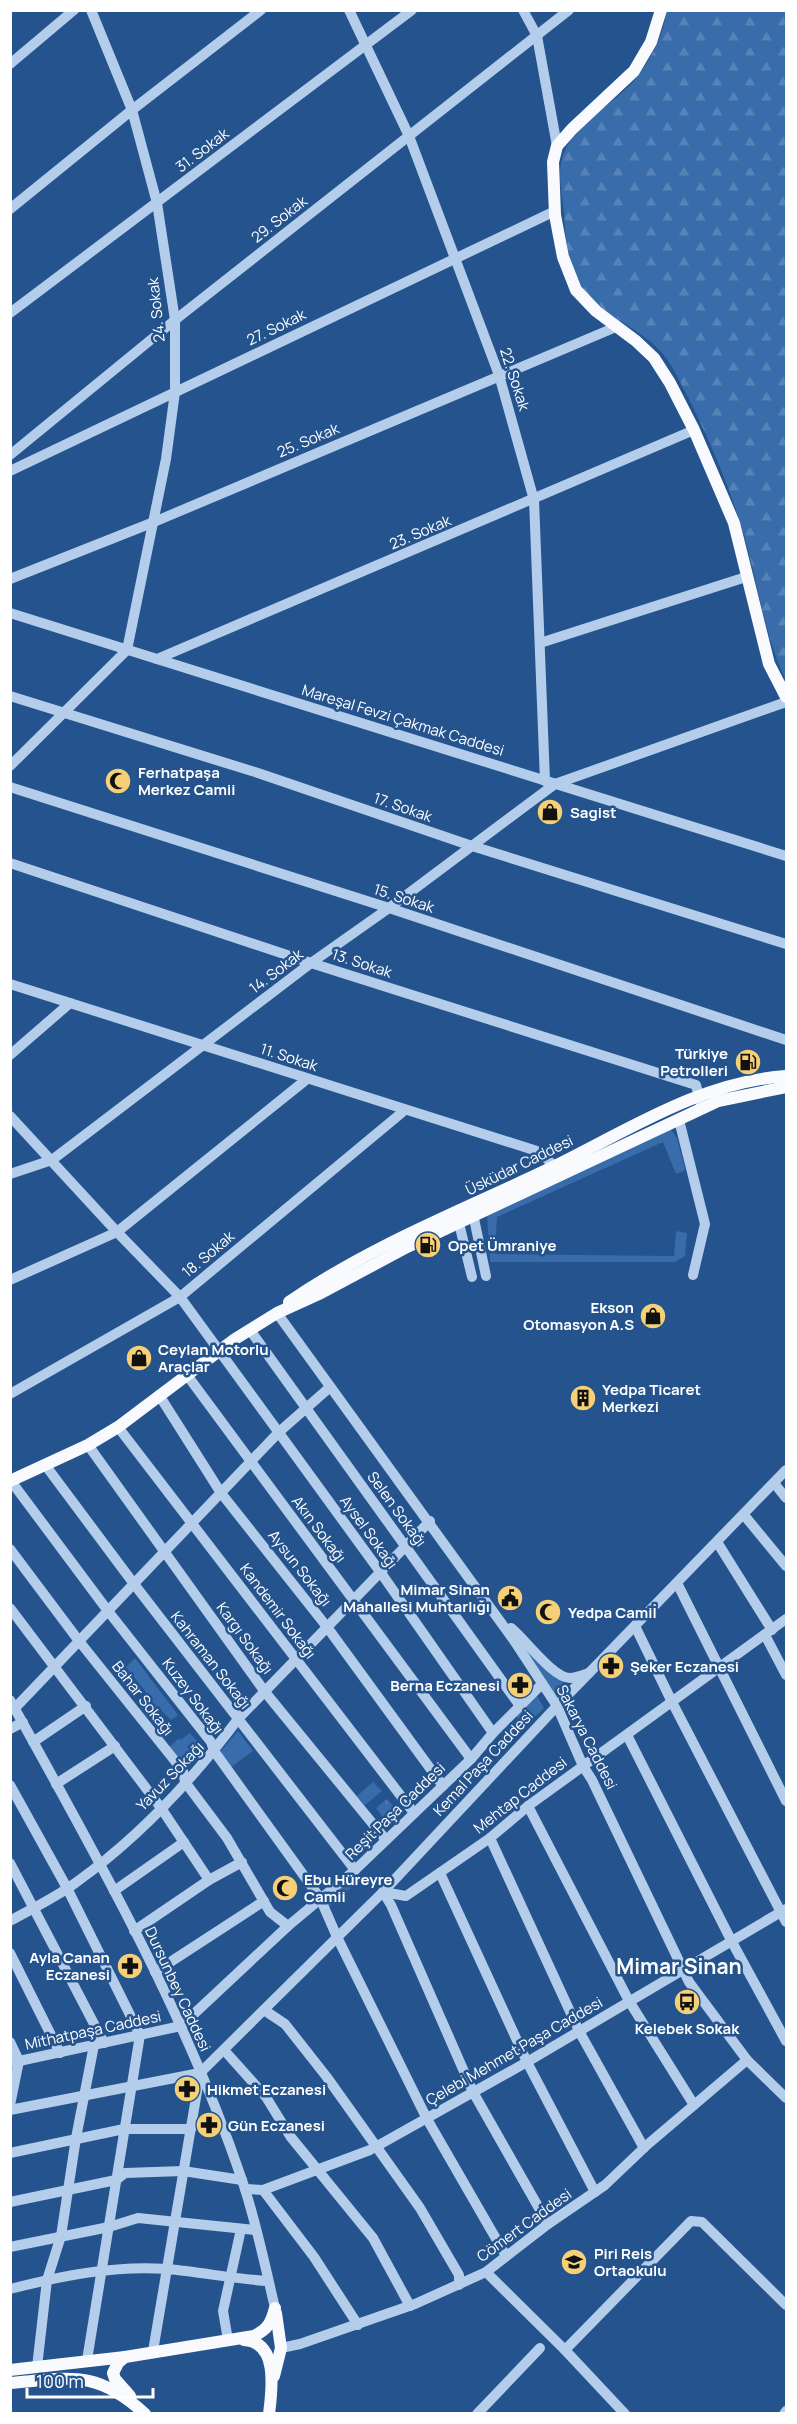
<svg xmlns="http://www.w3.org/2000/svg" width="797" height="2424" viewBox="0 0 797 2424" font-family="Manrope,sans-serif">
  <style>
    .green { fill: #386caa }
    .forest { fill: url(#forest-firs) }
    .park { fill: url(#park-crowns) }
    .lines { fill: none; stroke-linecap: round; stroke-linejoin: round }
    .minor { stroke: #b3cdeb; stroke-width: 10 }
    .major { stroke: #f8fafe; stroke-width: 12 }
    .labels { text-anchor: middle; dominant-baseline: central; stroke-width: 5; stroke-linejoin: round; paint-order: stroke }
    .street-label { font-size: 15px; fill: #fff; stroke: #24538d }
    .poi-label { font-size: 15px; font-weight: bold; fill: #fff; stroke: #24538d; text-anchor: start }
    .district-label { font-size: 21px; font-weight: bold; fill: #fff; stroke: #24538d }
  </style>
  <defs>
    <pattern id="forest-firs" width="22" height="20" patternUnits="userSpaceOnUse" patternTransform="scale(1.5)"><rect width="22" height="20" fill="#386caa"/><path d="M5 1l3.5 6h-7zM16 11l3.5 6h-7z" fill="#5682b7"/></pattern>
    <pattern id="park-crowns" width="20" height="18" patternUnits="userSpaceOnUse" patternTransform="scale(1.5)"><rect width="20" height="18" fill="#386caa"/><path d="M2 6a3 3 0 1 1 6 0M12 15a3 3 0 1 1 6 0" fill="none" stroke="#5682b7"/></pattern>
  </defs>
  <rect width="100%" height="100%" fill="#24538d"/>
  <!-- green -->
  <g class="green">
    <polygon points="670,1128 677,1138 685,1169 684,1171 676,1174 663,1142 497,1217 495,1254 674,1256 676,1231 687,1233 685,1256 675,1262 490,1262 487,1214"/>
    <polygon points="526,1645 569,1688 556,1696 524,1647"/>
    <polygon points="135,1658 178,1715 171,1720 159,1708 149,1719 139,1706 149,1696 126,1667"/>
    <polygon points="536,1694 544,1708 525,1727 515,1715"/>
    <polygon points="238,1731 253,1751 230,1768 219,1753"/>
    <polygon points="190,1733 202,1747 202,1752 184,1769 168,1748 179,1738 180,1740"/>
    <polygon points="373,1782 382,1791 365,1805 357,1796"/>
    <polygon points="347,1879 353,1886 329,1907 323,1900"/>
  </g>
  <!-- forest -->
  <path class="forest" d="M 666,11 L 786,11 L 786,681 C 763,632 757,577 741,525 C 725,474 698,414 672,367 C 651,329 605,321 581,287 C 568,270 565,234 564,213 C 563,197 558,179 561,163 C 568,123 615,106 638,76 C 651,59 665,32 666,11 Z"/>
  <!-- park -->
  <polygon class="park" points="387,1799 394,1807 383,1817 376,1808"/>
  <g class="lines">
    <!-- minor -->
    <g class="minor">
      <polyline points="349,10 409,136 499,375 534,500 545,781"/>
      <polyline points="523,10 537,36 557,146"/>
      <polyline points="10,64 74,10"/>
      <polyline points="10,209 132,110 261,10"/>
      <polyline points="10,313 412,10"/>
      <polyline points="10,455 175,320 569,10"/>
      <polyline points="10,471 555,211"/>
      <polyline points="10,579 154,522 616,327"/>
      <polyline points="10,613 786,856"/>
      <polyline points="540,643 746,577"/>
      <polyline points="157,659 694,430"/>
      <polyline points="10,696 258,773 472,846 786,944"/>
      <polyline points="10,766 127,650 166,459 175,392 175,320 157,203 132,110 91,10"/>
      <polyline points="10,787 389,908 786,1040"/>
      <polyline points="10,863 311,963 696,1085 700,1102"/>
      <polyline points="10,984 540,1152 554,1166"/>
      <polyline points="10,1055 70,1003"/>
      <polyline points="10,1116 117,1232 180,1297 381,1573 493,1733"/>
      <polyline points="679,1120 705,1224 693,1275"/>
      <polyline points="10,1174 52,1160 311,963 389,908 555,784 786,702"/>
      <polyline points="472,1209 486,1276"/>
      <polyline points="457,1215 472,1277"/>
      <polyline points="10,1280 117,1232 307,1079"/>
      <polyline points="277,1313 515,1642 557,1706 583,1766 592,1780 689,1982 747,2060 786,2098"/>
      <polyline points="250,1330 520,1706"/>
      <polyline points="187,1375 471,1759"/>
      <polyline points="10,1394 180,1297 405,1110"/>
      <polyline points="159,1395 221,1493 327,1627 443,1786"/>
      <polyline points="118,1427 414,1813"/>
      <polyline points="88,1445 265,1692 386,1840"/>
      <polyline points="46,1466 134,1584 355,1870"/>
      <polyline points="11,1481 108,1611 211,1742 214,1751 320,1898 337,1937 427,2119 506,2256"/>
      <polyline points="774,1483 786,1498"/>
      <polyline points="744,1515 786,1566"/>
      <polyline points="717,1542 772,1630"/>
      <polyline points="10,1549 79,1641 183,1771 185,1782 227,1838 270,1912 288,1926"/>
      <polyline points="677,1583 786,1801"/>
      <polyline points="10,1608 161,1808 209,1880"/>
      <polyline points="635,1626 672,1702 786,1922"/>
      <path d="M 511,1628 C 525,1639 553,1678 570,1678 C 576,1678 583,1675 589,1673"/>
      <polyline points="765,1635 786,1675"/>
      <path d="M 10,1700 C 96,1855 185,2011 242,2180 C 256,2221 265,2266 275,2308"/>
      <polyline points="15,1708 279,1432 329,1388"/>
      <polyline points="10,1729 23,1722"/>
      <polyline points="627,1735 732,1942 786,2041"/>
      <polyline points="33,1742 86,1706"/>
      <polyline points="56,1784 115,1746"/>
      <polyline points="10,1785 67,1888 140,2035 87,2360"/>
      <polyline points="528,1806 629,2001 694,2105"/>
      <polyline points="490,1838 579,2031 644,2148"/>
      <polyline points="10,1863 104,2043"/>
      <polyline points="440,1873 527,2062 595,2192"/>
      <polyline points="114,1891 184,1842"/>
      <polyline points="383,1892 406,1896 490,1838 528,1806 786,1619"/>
      <polyline points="383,1892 391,1905 473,2092 548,2224"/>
      <path d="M 10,1921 C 33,1908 57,1897 78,1881 C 139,1837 193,1779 238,1719 L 430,1521"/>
      <polyline points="134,1931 209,1880 242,1862"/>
      <polyline points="10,1953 60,2053"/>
      <polyline points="155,1972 264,1901"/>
      <polyline points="264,2010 285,2024 326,2076 420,2208 459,2275 459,2285"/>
      <polyline points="10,2042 19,2061 10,2105"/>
      <polyline points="224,2050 266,2097 290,2136 373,2238 410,2306"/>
      <polyline points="10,2063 181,2026 288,1926 355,1870 471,1759 493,1733 542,1684"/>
      <polyline points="200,2073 383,1892 557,1706 786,1470"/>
      <polyline points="10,2110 200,2073"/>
      <polyline points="10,2153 124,2129 191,2129"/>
      <polyline points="245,2189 263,2190 370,2150 527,2062 786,1909"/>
      <polyline points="263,2190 314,2257 358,2325"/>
      <polyline points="10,2202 116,2180 125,2173 183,2171 242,2180"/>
      <polyline points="10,2247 109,2227 138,2218 255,2230"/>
      <polyline points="486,2272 565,2350 625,2414"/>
      <path d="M 10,2289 C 61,2276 115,2265 167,2269 C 201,2272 234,2279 268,2281"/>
      <polyline points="228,2340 223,2311 241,2229"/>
      <polyline points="281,2348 300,2344 415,2304 486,2272 548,2224 605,2185 647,2145 747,2060"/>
      <polyline points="565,2350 691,2221 702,2222 786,2305"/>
      <polyline points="153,2351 200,2074"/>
      <polyline points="37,2367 47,2280 61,2236 76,2138 94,2045"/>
      <polyline points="477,2414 540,2348"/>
      <polyline points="784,2414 786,2411"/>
    </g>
    <!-- major -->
    <g class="major">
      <polyline points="661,10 651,42 634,71 572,129 557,146 553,162 555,215 563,257 576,290 596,311 636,341 654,358 670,383 694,430 734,523 769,664 786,697"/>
      <path d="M 289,1302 C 370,1246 463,1210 551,1168 C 627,1131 700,1082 786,1076"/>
      <polyline points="10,1481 88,1445 118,1427 235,1339 277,1313 321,1293 407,1247 718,1101 786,1087"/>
      <path d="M 244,2340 C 279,2342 272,2390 269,2414"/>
      <polyline points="125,2357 118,2363 113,2373 115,2379 130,2396"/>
      <path d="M 10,2370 L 125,2357 L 254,2336 C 268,2329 271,2323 275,2308"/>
      <polyline points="274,2376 281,2348 276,2313"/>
      <path d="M 10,2383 C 70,2378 96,2369 145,2414"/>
    </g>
  </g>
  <!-- icons -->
  <defs>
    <symbol id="mosque-disc" viewBox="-11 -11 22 22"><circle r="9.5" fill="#f6d076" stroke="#24538d"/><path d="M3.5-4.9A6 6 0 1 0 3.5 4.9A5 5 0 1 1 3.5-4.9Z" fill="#111"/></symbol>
    <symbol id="shop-disc" viewBox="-11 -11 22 22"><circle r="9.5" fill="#f6d076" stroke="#24538d"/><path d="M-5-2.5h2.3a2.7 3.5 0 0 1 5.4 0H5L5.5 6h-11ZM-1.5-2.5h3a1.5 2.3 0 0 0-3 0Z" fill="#111"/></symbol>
    <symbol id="fuel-disc" viewBox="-11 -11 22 22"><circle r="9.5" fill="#f6d076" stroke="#24538d"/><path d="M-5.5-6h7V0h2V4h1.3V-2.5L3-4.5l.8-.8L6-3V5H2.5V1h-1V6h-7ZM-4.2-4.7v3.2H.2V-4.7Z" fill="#111"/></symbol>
    <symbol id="building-disc" viewBox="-11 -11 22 22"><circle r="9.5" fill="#f6d076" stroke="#24538d"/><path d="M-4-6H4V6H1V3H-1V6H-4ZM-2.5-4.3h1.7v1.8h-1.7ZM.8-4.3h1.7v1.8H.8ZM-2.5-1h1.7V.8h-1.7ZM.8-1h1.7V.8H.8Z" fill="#111"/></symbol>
    <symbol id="civic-disc" viewBox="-11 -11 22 22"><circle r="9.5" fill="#f6d076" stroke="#24538d"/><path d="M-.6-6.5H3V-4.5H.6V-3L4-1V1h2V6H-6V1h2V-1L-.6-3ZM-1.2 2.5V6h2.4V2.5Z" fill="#111"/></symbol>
    <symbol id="pharmacy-disc" viewBox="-11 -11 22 22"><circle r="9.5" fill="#f6d076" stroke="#24538d"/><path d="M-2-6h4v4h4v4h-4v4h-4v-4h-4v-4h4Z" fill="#111"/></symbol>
    <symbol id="bus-disc" viewBox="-11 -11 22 22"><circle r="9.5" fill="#f6d076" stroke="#24538d"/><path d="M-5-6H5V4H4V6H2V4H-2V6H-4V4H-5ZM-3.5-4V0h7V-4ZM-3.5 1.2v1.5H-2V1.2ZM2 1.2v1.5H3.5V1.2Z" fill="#111"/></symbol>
    <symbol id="school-disc" viewBox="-11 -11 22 22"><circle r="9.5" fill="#f6d076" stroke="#24538d"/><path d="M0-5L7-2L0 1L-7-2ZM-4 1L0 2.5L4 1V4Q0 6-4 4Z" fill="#111"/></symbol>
  </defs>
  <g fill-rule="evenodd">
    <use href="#mosque-disc" x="103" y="766" width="30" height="30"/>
    <use href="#shop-disc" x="535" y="797" width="30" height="30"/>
    <use href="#fuel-disc" x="733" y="1047" width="30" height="30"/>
    <use href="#fuel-disc" x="413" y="1230" width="30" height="30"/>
    <use href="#shop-disc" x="638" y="1301" width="30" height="30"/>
    <use href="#shop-disc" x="124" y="1343" width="30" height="30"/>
    <use href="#building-disc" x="568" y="1383" width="30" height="30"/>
    <use href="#civic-disc" x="495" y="1583" width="30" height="30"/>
    <use href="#mosque-disc" x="533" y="1597" width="30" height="30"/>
    <use href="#pharmacy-disc" x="596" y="1651" width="30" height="30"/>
    <use href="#pharmacy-disc" x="505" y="1670" width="30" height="30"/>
    <use href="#mosque-disc" x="270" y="1873" width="30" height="30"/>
    <use href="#pharmacy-disc" x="115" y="1951" width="30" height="30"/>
    <use href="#bus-disc" x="672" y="1987" width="30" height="30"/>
    <use href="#pharmacy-disc" x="172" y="2074" width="30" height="30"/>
    <use href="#pharmacy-disc" x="194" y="2110" width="30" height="30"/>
    <use href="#school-disc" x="559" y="2247" width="30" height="30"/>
  </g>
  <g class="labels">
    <!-- street labels -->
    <g class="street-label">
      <text transform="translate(202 150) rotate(-37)">31. Sokak</text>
      <text transform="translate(279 219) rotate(-38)">29. Sokak</text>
      <text transform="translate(156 310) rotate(-96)">24. Sokak</text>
      <text transform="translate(276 327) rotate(-26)">27. Sokak</text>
      <text transform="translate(515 379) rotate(72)">22. Sokak</text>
      <text transform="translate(308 440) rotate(-23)">25. Sokak</text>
      <text transform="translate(420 532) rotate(-23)">23. Sokak</text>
      <text transform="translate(403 720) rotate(17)">Mareşal Fevzi Çakmak Caddesi</text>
      <text transform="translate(403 807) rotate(19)">17. Sokak</text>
      <text transform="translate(404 898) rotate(18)">15. Sokak</text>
      <text transform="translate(362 963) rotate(18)">13. Sokak</text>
      <text transform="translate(276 971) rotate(-37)">14. Sokak</text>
      <text transform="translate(289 1057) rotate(18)">11. Sokak</text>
      <text transform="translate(519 1165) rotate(-26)">Üsküdar Caddesi</text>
      <text transform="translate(208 1254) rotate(-40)">18. Sokak</text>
      <text transform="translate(397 1509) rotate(54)">Selen Sokağı</text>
      <text transform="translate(319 1529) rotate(53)">Akın Sokağı</text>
      <text transform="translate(369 1532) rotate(54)">Aysel Sokağı</text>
      <text transform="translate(300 1568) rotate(52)">Aysun Sokağı</text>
      <text transform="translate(278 1611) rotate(53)">Kandemir Sokağı</text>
      <text transform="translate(245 1638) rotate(54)">Kargı Sokağı</text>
      <text transform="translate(211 1660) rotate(52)">Kahraman Sokağı</text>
      <text transform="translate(193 1696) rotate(53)">Kuzey Sokağı</text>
      <text transform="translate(143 1698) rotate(52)">Bahar Sokağı</text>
      <text transform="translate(587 1737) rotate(63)">Sakarya Caddesi</text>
      <text transform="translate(483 1763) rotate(-47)">Kemal Paşa Caddesi</text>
      <text transform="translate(170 1776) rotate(-46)">Yavuz Sokağı</text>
      <text transform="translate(520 1795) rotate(-38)">Mehtap Caddesi</text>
      <text transform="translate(395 1811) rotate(-44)">Reşit Paşa Caddesi</text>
      <text transform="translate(178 1989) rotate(65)">Dursunbey Caddesi</text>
      <text transform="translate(93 2030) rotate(-12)">Mithatpaşa Caddesi</text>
      <text transform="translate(514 2051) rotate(-30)">Çelebi Mehmet Paşa Caddesi</text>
      <text transform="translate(524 2225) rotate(-36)">Cömert Caddesi</text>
    </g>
    <!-- poi labels -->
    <g class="poi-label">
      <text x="138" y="772">Ferhatpaşa<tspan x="138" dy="17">Merkez Camii</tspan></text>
      <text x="570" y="812">Sagist</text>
      <text x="728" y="1053" text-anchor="end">Türkiye<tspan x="728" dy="17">Petrolleri</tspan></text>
      <text x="448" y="1245">Opet Ümraniye</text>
      <text x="634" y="1307" text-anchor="end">Ekson<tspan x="634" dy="17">Otomasyon A.S</tspan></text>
      <text x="158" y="1349">Ceylan Motorlu<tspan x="158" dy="17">Araçlar</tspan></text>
      <text x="602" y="1389">Yedpa Ticaret<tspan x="602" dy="17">Merkezi</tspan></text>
      <text x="490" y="1589" text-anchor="end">Mimar Sinan<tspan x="490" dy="17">Mahallesi Muhtarlığı</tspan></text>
      <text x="568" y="1612">Yedpa Camiİ</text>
      <text x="630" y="1666">Şeker Eczanesi</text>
      <text x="500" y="1685" text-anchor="end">Berna Eczanesi</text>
      <text x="304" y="1879">Ebu Hüreyre<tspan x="304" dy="17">Camii</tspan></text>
      <text x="110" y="1957" text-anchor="end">Ayla Canan<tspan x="110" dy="17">Eczanesi</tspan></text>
      <text x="687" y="2028" text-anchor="middle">Kelebek Sokak</text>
      <text x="207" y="2089">Hikmet Eczanesi</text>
      <text x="228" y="2125">Gün Eczanesi</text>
      <text x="594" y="2253">Piri Reis<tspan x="594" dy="17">Ortaokulu</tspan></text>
    </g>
    <!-- district labels -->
    <g class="district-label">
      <text x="679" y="1966">Mimar Sinan</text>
    </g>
  </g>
  <!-- border -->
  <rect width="797" height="2424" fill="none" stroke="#ffffff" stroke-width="24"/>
  <!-- scale -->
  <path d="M27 2388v9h126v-9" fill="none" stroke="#ffffff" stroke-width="3"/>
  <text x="36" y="2388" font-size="18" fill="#ffffff" stroke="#24538d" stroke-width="4.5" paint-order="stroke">100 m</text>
</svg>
